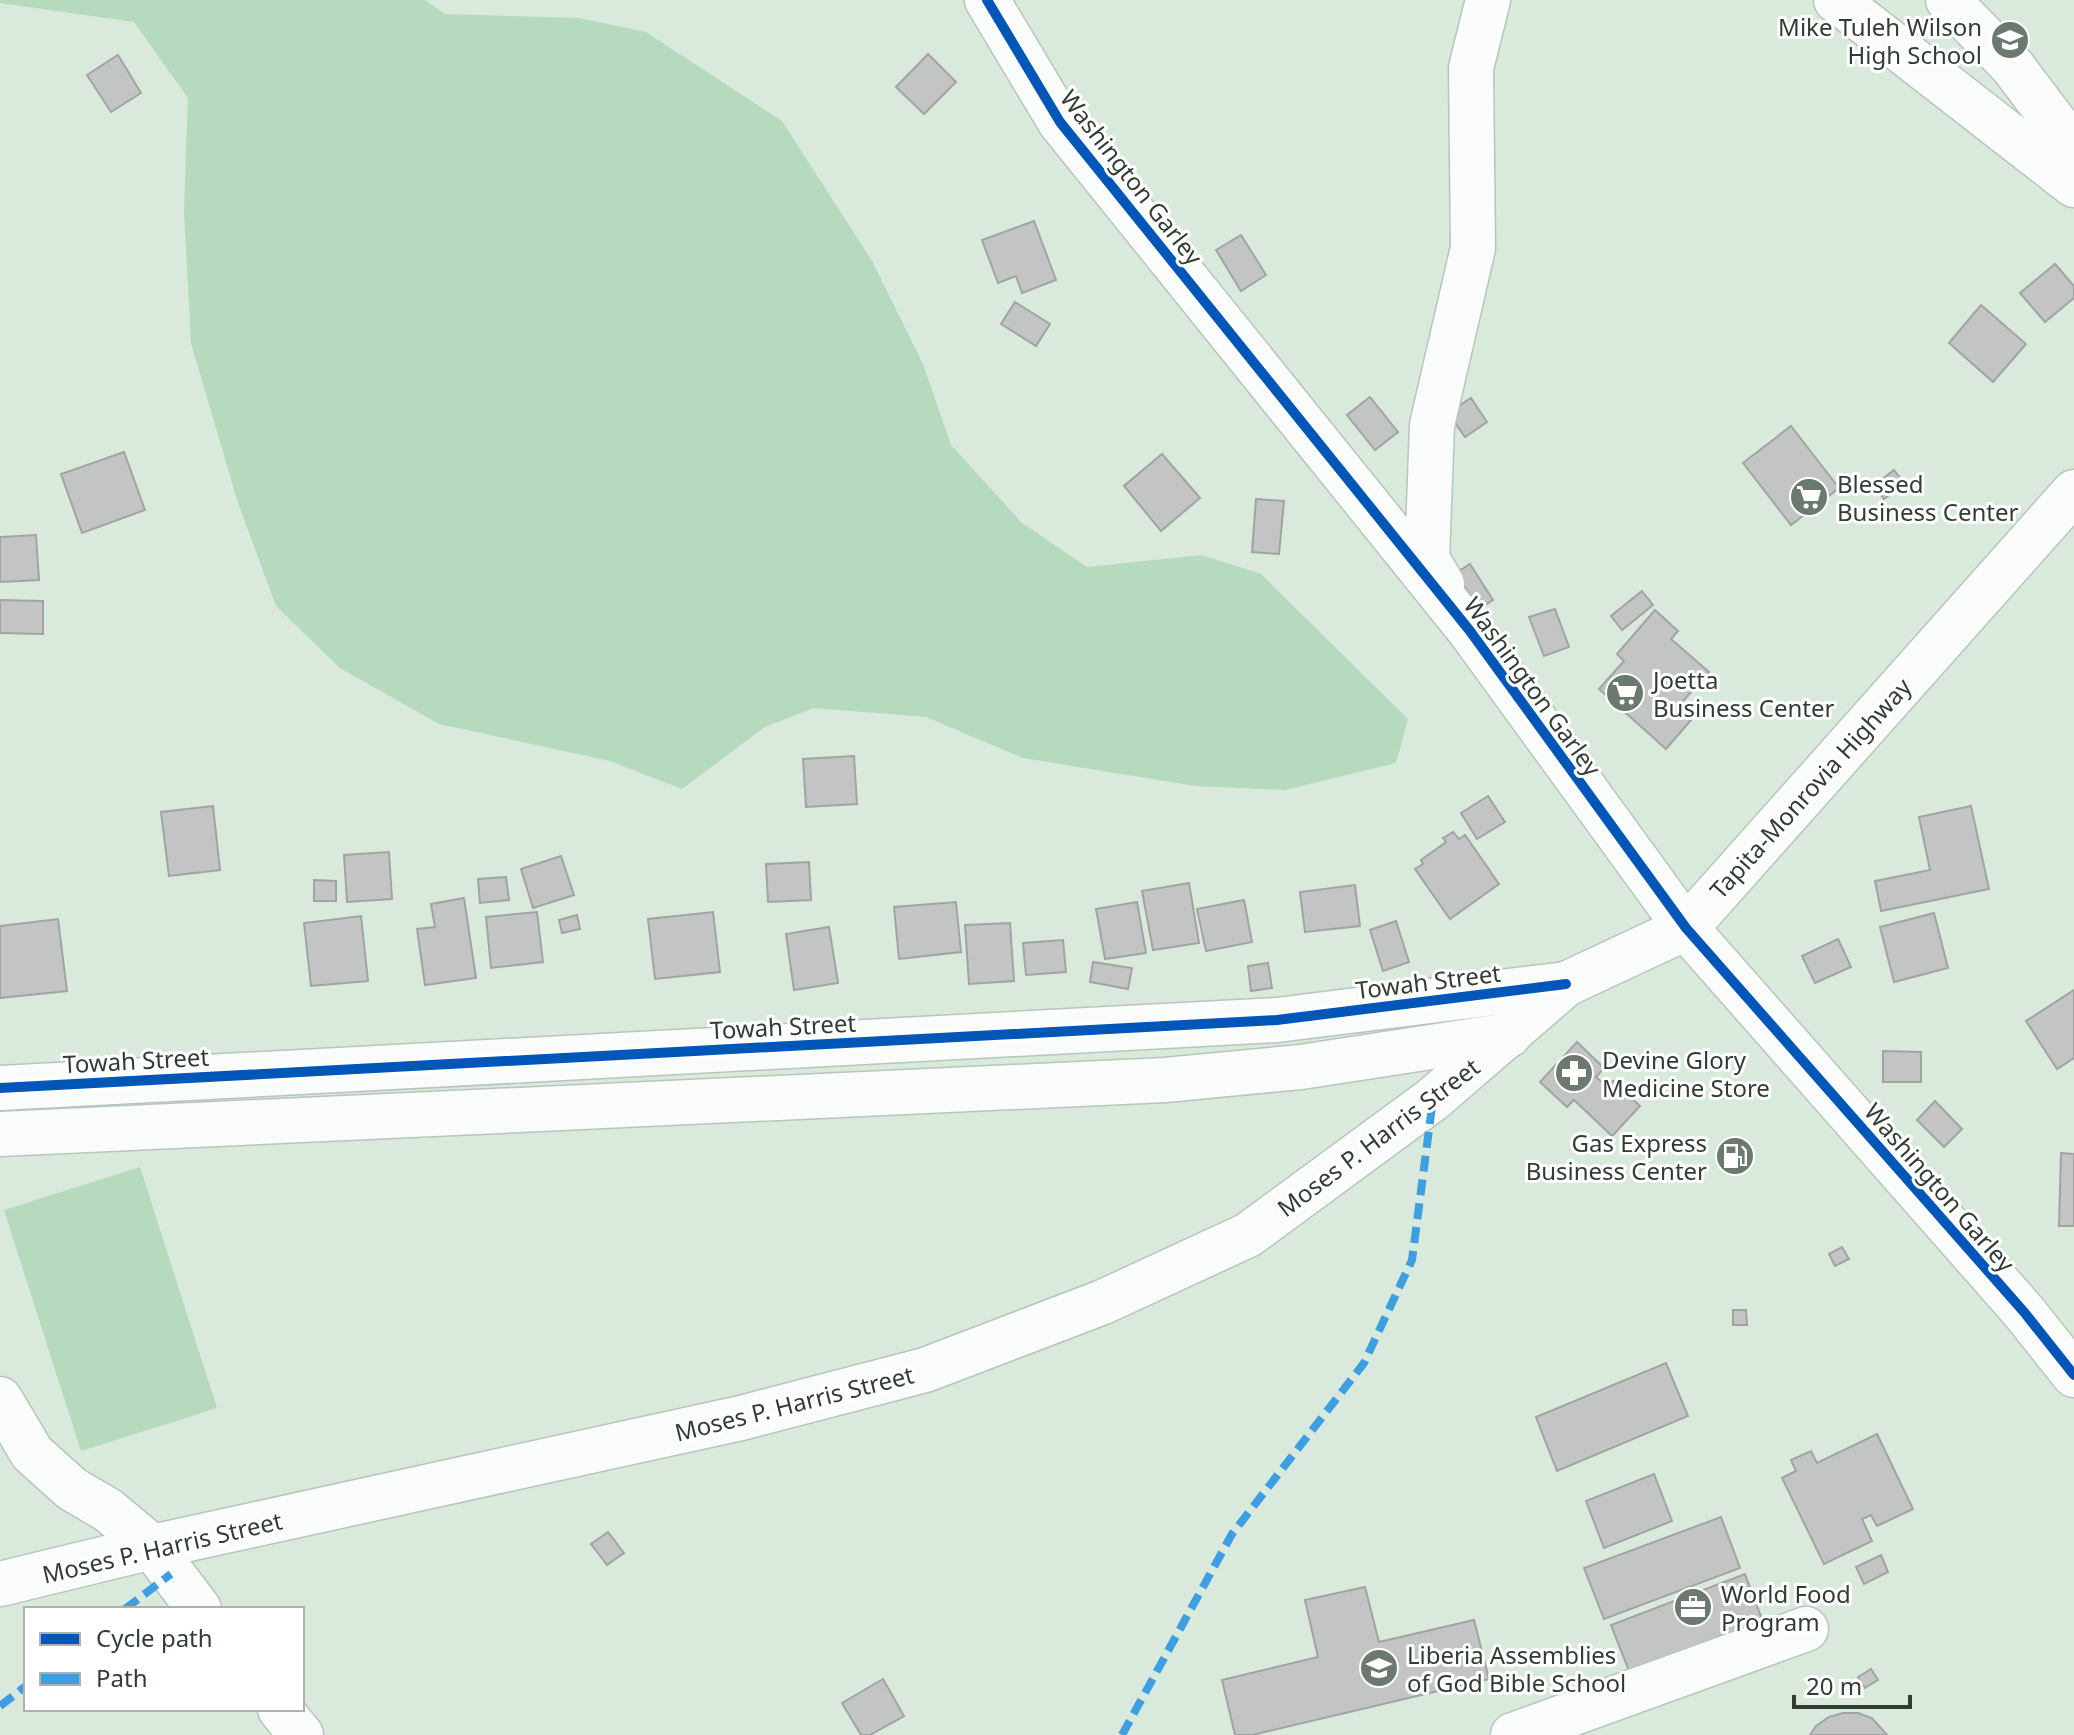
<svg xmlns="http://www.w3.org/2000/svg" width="2074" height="1735" viewBox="0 0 2074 1735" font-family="'Noto Sans',sans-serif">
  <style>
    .green { fill: #b5dabe }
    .building { fill: #c3c5c4; stroke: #a1a4a2; stroke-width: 2 }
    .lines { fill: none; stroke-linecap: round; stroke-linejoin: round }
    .minor-casing { stroke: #b8c5bb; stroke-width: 47 }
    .highway-casing { stroke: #b8c5bb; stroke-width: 47 }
    .minor { stroke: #f9fcfa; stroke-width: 44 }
    .highway { stroke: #f9fcfa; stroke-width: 44 }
    .quiet { stroke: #3e9ee2; stroke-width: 8; stroke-dasharray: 16 8; stroke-linecap: butt }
    .cycleway-casing { stroke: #fff; stroke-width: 15 }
    .cycleway { stroke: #0057b8; stroke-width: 10 }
    .labels { text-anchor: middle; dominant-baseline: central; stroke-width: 6; stroke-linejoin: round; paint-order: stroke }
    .poi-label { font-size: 24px; fill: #313d33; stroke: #fff; text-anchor: start }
    .street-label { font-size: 24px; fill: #313d33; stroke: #fff }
  </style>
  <rect width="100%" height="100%" fill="#d9e9dc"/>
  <!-- green -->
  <g class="green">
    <polygon points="0,0 425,0 445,14 579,18 646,32 782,121 872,261 923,364 951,445 1022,523 1087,567 1202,555 1261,574 1408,719 1396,763 1285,790 1196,786 1023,758 926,717 814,708 765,727 682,789 610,761 439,724 340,668 276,606 238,503 191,343 184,212 188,98 134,22 0,3"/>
    <polygon points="140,1167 217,1408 81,1451 4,1210"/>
  </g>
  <!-- building -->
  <g class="building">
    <polygon points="928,54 956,82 924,114 896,87"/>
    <polygon points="118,55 141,93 111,112 87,75"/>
    <polygon points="1034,221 1056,280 1022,293 1016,276 998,283 982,240"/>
    <polygon points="1241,235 1266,275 1241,291 1216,250"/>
    <polygon points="2055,264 2074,286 2074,298 2045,322 2020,293"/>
    <polygon points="1015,302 1050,324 1036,346 1001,324"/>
    <polygon points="1981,305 2026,344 1993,382 1949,343"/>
    <polygon points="1370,397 1398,432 1375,450 1347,415"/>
    <polygon points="1471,398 1487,422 1465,437 1448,413"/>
    <polygon points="1791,426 1839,488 1791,525 1743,463"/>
    <polygon points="124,452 145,510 82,533 61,474"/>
    <polygon points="1162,454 1200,498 1161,531 1124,486"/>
    <polygon points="1894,470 1904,483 1884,499 1874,486"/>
    <polygon points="1256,499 1284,501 1279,554 1252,552"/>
    <polygon points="36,535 39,580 0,582 0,537"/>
    <polygon points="1470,564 1493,600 1479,609 1456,573"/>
    <polygon points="1642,591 1653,605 1622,630 1611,616"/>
    <polygon points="0,600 43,601 43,634 0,633"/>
    <polygon points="1555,609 1569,647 1544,656 1529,617"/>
    <polygon points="1655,610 1678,631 1671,639 1709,672 1677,708 1691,720 1666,749 1599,689 1624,661 1617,654"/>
    <polygon points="854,756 857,804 806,807 803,759"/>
    <polygon points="1488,796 1505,822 1477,839 1461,813"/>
    <polygon points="213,806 220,870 169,876 161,812"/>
    <polygon points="1971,806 1989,889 1881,911 1875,881 1930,870 1919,817"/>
    <polygon points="1453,832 1459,839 1465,835 1499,884 1450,919 1415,869 1423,864 1421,860 1446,842 1443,838"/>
    <polygon points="389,852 392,899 347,902 344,855"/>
    <polygon points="561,856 574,895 533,908 521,869"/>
    <polygon points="809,862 811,900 768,902 766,864"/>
    <polygon points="506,877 509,900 480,903 478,879"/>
    <polygon points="314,880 336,881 336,901 314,901"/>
    <polygon points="1189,883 1199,943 1153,950 1142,891"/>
    <polygon points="1355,885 1360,926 1305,932 1300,892"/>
    <polygon points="464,898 476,978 425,985 417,929 435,927 431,904"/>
    <polygon points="1244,900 1252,942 1206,951 1197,909"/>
    <polygon points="956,902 961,952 899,959 894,907"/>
    <polygon points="1137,902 1146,953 1105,959 1096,909"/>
    <polygon points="537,912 543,962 491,968 486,917"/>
    <polygon points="713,912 720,972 655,979 648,919"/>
    <polygon points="1934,913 1948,968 1894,982 1880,927"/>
    <polygon points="577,915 580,929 562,933 559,920"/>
    <polygon points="361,916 368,981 311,986 304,923"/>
    <polygon points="58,919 67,991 0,998 0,926"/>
    <polygon points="1396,921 1409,962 1383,971 1370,930"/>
    <polygon points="1010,923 1014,981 969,984 965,925"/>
    <polygon points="829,927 838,983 794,990 786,934"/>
    <polygon points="1838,939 1851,967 1815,983 1802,956"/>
    <polygon points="1063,940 1066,972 1026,975 1023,943"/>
    <polygon points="1093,962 1132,968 1128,989 1090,982"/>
    <polygon points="1268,963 1272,988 1251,991 1248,966"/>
    <polygon points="2074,990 2074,1058 2057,1069 2026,1021"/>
    <polygon points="1577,1042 1604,1068 1596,1077 1608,1087 1613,1081 1640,1106 1612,1136 1574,1100 1567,1107 1540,1082"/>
    <polygon points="1883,1051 1921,1052 1921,1082 1883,1082"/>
    <polygon points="1935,1101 1962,1129 1944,1147 1917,1120"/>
    <polygon points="2061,1153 2074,1154 2074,1226 2059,1226"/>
    <polygon points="1842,1247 1849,1259 1835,1266 1829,1254"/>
    <polygon points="1733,1310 1746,1310 1747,1325 1733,1325"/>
    <polygon points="1666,1363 1688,1416 1557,1471 1536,1417"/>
    <polygon points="1877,1434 1913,1509 1877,1526 1871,1515 1862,1519 1872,1541 1824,1564 1782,1478 1796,1471 1791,1460 1811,1451 1817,1463"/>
    <polygon points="1654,1474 1672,1521 1604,1548 1586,1501"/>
    <polygon points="1721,1517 1740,1568 1604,1619 1584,1568"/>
    <polygon points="608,1532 624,1553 607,1565 591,1544"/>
    <polygon points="1881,1555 1888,1572 1864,1584 1856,1567"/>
    <polygon points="1745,1574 1766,1630 1633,1681 1611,1625"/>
    <polygon points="1365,1587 1379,1642 1474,1620 1489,1679 1252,1735 1235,1735 1222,1680 1318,1657 1305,1600"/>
    <polygon points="1871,1669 1878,1680 1865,1688 1858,1677"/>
    <polygon points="883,1679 904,1716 870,1735 861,1735 842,1703"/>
    <polygon points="1843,1713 1858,1713 1872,1718 1887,1735 1810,1735 1816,1726 1829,1717"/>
  </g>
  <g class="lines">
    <defs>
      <g id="minor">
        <polyline points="987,0 1060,122 1470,631 1686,928 2024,1312 2074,1375"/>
        <polyline points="1836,0 2074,185"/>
        <polyline points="1948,0 2013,67 2074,148"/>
        <polyline points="1442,584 1427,559 1432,425 1473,248 1471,68 1488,0"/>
        <polyline points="0,1088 1277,1020 1566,984"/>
        <polyline points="0,1134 1165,1080 1301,1067 1509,1035"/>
        <polyline points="0,1399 32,1453 72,1489 108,1510 152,1547 199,1609"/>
        <polyline points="280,1709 301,1735"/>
        <polyline points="1513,1735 1806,1629"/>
      </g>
      <polyline id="highway" points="0,1584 152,1547 741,1418 925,1370 1103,1302 1248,1235 1433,1099 1566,984 1686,928 2074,492"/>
    </defs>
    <!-- minor casing -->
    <use href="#minor" class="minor-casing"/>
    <!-- highway casing -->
    <use href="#highway" class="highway-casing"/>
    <!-- minor -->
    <use href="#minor" class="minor"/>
    <!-- highway -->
    <use href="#highway" class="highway"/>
    <!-- quiet -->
    <g class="quiet">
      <polyline points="125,1609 171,1574"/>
      <polyline points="0,1706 26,1686"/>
      <polyline points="1122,1735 1232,1534 1364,1363 1412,1260 1433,1099"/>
    </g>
    <defs>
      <g id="cycleway">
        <polyline points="987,0 1060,122 1470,631 1686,928 2024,1312 2074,1375"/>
        <polyline points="0,1088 1277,1020 1566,984"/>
      </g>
    </defs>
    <!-- cycleway casing -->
    <use href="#cycleway" class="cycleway-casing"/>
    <!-- cycleway -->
    <use href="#cycleway" class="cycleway"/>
  </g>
  <!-- icons -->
  <defs>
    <symbol id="school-disc" viewBox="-11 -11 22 22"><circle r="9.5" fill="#6c796e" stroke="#fff"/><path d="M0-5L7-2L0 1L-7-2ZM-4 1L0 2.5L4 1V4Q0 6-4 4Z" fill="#fff"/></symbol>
    <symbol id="supermarket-disc" viewBox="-11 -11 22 22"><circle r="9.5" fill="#6c796e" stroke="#fff"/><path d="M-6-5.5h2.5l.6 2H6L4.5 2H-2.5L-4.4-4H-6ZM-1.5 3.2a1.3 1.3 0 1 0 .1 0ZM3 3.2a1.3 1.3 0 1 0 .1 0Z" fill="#fff"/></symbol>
    <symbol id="pharmacy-disc" viewBox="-11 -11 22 22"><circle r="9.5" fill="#6c796e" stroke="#fff"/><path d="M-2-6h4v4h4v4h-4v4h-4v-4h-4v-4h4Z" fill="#fff"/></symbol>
    <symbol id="fuel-disc" viewBox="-11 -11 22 22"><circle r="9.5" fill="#6c796e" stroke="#fff"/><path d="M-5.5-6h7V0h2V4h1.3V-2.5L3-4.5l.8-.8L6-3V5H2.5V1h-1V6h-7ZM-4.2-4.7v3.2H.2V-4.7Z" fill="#fff"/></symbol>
    <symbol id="office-disc" viewBox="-11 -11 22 22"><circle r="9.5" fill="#6c796e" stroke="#fff"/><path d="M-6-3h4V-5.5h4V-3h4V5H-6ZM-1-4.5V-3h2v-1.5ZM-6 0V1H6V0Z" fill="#fff"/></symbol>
  </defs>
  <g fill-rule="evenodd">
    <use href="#school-disc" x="1988" y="18" width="44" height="44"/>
    <use href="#supermarket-disc" x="1787" y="475" width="44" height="44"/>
    <use href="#supermarket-disc" x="1603" y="671" width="44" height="44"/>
    <use href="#pharmacy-disc" x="1552" y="1051" width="44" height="44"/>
    <use href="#fuel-disc" x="1713" y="1134" width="44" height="44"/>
    <use href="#office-disc" x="1671" y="1585" width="44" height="44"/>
    <use href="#school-disc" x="1357" y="1646" width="44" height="44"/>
  </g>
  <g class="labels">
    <!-- poi labels -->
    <g class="poi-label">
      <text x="1982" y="26" text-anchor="end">Mike Tuleh Wilson<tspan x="1982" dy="28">High School</tspan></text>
      <text x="1837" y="483">Blessed<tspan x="1837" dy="28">Business Center</tspan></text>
      <text x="1653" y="679">Joetta<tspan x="1653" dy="28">Business Center</tspan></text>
      <text x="1602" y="1059">Devine Glory<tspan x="1602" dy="28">Medicine Store</tspan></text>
      <text x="1707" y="1142" text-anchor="end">Gas Express<tspan x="1707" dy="28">Business Center</tspan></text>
      <text x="1721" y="1593">World Food<tspan x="1721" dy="28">Program</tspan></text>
      <text x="1407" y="1654">Liberia Assemblies<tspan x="1407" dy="28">of God Bible School</tspan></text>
    </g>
    <!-- street labels -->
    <g class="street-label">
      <text transform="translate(1132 177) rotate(52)">Washington Garley</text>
      <text transform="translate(1533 686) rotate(54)">Washington Garley</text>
      <text transform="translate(1810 788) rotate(-48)">Tapita-Monrovia Highway</text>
      <text transform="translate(1428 981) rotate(-7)">Towah Street</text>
      <text transform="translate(783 1026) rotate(-3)">Towah Street</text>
      <text transform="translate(136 1060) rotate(-3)">Towah Street</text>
      <text transform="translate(1378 1137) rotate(-37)">Moses P. Harris Street</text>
      <text transform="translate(1940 1187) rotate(49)">Washington Garley</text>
      <text transform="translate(794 1403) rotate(-14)">Moses P. Harris Street</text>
      <text transform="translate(162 1547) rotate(-13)">Moses P. Harris Street</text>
    </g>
  </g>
  <!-- legend -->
  <rect x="24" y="1607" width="280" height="104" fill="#ffffff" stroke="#adb1ad" stroke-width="2"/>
  <rect x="40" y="1633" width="40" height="12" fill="#0057b8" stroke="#adb1ad" stroke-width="2"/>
  <text x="96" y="1647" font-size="24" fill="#313d33">Cycle path</text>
  <rect x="40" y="1673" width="40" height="12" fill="#3e9ee2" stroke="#adb1ad" stroke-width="2"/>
  <text x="96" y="1687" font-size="24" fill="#313d33">Path</text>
  <!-- scale -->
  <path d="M1794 1695v12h116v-12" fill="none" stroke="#313d33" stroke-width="4"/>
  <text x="1806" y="1695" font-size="24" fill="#313d33" stroke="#ffffff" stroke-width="6" paint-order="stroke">20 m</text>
</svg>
